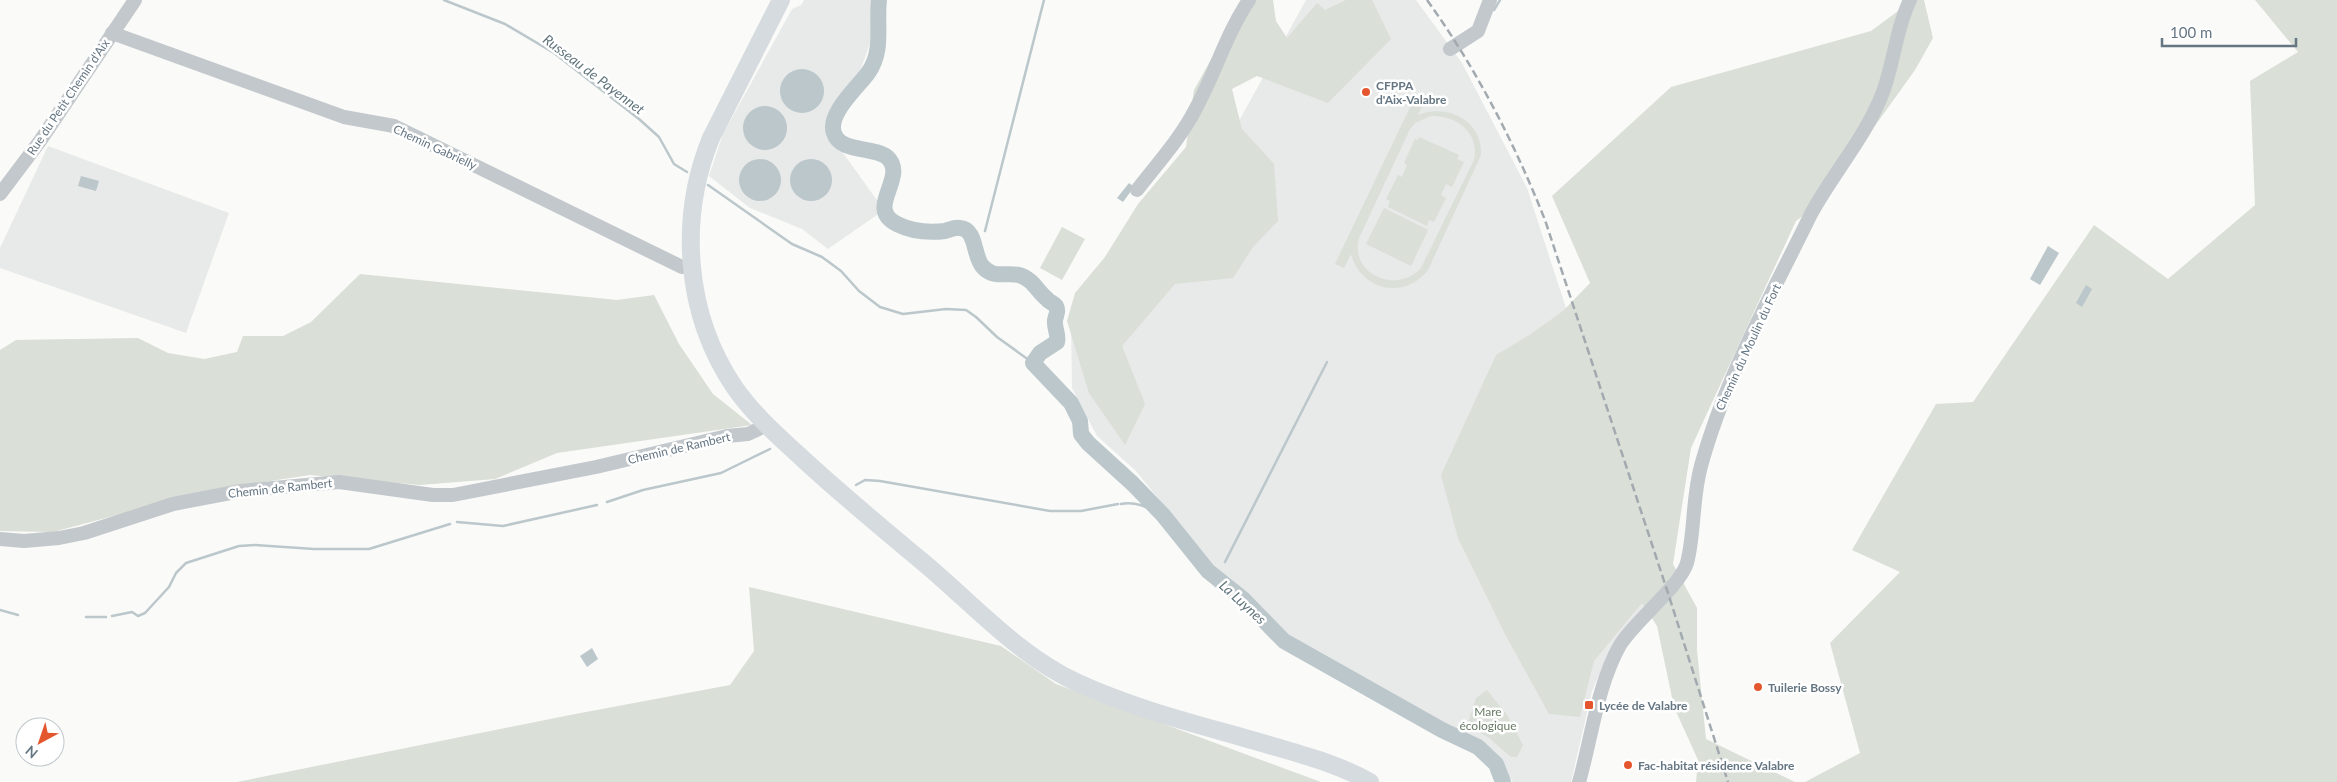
<svg xmlns="http://www.w3.org/2000/svg" width="2337" height="782" viewBox="0 0 2337 782" font-family="Lato,sans-serif">
  <style>
    .built { fill: #e8e9e9 }
    .green { fill: #dadfd7; fill-rule: evenodd }
    .water { fill: #bbc7cb }
    .lines { fill: none; stroke-linecap: round; stroke-linejoin: round }
    .stream { stroke: #bbc7cb; stroke-width: 2.5 }
    .river { stroke: #bbc7cb; stroke-width: 16 }
    .minor { stroke: #c3c8cc; stroke-width: 14 }
    .major { stroke: #d6dbdf; stroke-width: 18 }
    .rail { stroke: #a2aab0; stroke-width: 2.5; stroke-dasharray: 8 4; stroke-linecap: butt }
    .poi-dot { fill: #e4572e; stroke: #fff; stroke-width: 2 }
    .labels { text-anchor: middle; dominant-baseline: central; stroke-width: 5; stroke-linejoin: round; paint-order: stroke }
    .poi-label { font-size: 12px; font-weight: bold; fill: #657683; stroke: #fff; text-anchor: start }
    .street-label { font-size: 12px; fill: #657683; stroke: #fff }
    .park-label { font-size: 12px; fill: #687a64; stroke: #fff }
    .water-label { font-size: 14px; font-style: italic; fill: #60757c; stroke: #fff }
  </style>
  <rect width="100%" height="100%" fill="#fafaf8"/>
  <!-- built -->
  <g class="built">
    <polygon points="804,0 874,0 870,43 859,74 832,125 832,132 841,150 884,210 828,249 802,229 750,208 709,176 723,134 792,9 801,5"/>
    <polygon points="1306,0 1416,0 1462,63 1527,188 1658,591 1614,641 1592,691 1571,782 1513,782 1490,749 1285,634 1237,585 1209,562 1136,471 1097,436 1072,388 1071,323 1184,220"/>
    <polygon points="48,146 229,213 186,333 0,268 0,248"/>
  </g>
  <!-- green -->
  <g class="green">
    <polygon points="1244,0 1273,0 1276,21 1287,38 1317,3 1325,10 1346,0 1372,0 1391,39 1328,103 1257,76 1232,89 1242,129 1274,164 1278,221 1253,247 1233,278 1175,284 1122,346 1145,404 1125,445 1089,393 1067,321 1075,293 1105,257 1138,204 1186,147 1194,90"/>
    <polygon points="1913,0 1924,0 1933,38 1915,70 1819,204 1796,221 1691,448 1673,564 1697,608 1697,650 1706,739 1795,782 1696,782 1698,760 1674,707 1657,626 1642,603 1594,661 1580,717 1549,714 1505,634 1458,538 1441,475 1496,355 1531,334 1563,311 1590,283 1552,196 1671,87 1871,31"/>
    <polygon points="2255,0 2337,0 2337,782 1805,782 1860,753 1830,643 1900,572 1852,550 1936,404 1973,402 2094,225 2168,279 2255,205 2250,81 2298,52"/>
    <path d="M 1414,99 L 1423,103 L 1418,115 C 1447,103 1483,121 1481,155 L 1428,270 C 1405,300 1361,291 1351,254 L 1344,268 L 1335,264 ZM 1431,116 C 1456,115 1480,132 1474,160 L 1421,268 C 1397,295 1349,274 1359,238 L 1410,129 L 1415,123 Z"/>
    <polygon points="1419,137 1459,155 1457,159 1464,162 1452,187 1446,184 1441,195 1446,198 1434,222 1429,220 1427,226 1388,207 1390,201 1386,199 1398,175 1402,177 1407,165 1404,163 1415,139 1418,140"/>
    <polygon points="1384,208 1428,230 1411,266 1366,244"/>
    <polygon points="1062,227 1085,239 1062,280 1040,268"/>
    <polygon points="360,274 617,300 654,295 679,344 713,394 752,425 557,453 495,479 420,485 310,475 211,490 53,532 0,531 0,350 16,340 138,338 168,353 204,359 237,352 243,336 283,336 311,322"/>
    <polygon points="749,587 1001,646 1056,684 1321,782 237,782 570,715 730,685 754,651"/>
    <polygon points="1487,690 1507,715 1523,745 1517,757 1511,757 1488,737 1467,726 1476,698"/>
  </g>
  <!-- water -->
  <g class="water">
    <circle cx="802" cy="91" r="22"/>
    <circle cx="765" cy="128" r="22"/>
    <circle cx="811" cy="180" r="21"/>
    <circle cx="760" cy="180" r="21"/>
    <polygon points="81,176 99,181 96,191 78,186"/>
    <polygon points="1129,183 1134,187 1123,202 1117,198"/>
    <polygon points="2048,246 2059,253 2040,285 2030,279"/>
    <polygon points="2086,285 2092,289 2082,307 2076,303"/>
    <polygon points="592,648 598,659 587,667 580,656"/>
  </g>
  <g class="lines">
    <!-- stream -->
    <g class="stream">
      <polyline points="444,0 505,24 554,53 639,119 659,137 674,164 687,172"/>
      <polyline points="1494,10 1500,0"/>
      <polyline points="708,185 792,244 822,257 841,271 859,291 880,307 903,314 946,309 966,310 976,317 997,337 1033,363"/>
      <polyline points="985,231 1044,0"/>
      <polyline points="979,260 981,250"/>
      <polyline points="856,485 865,480 880,481 1050,511 1081,511 1118,504"/>
      <polyline points="607,502 643,490 721,473 770,449"/>
      <path d="M 1121,504 C 1137,501 1149,508 1163,515"/>
      <polyline points="457,522 503,526 597,505"/>
      <polyline points="1225,562 1327,362"/>
      <polyline points="0,610 18,615"/>
      <polyline points="112,616 132,612 138,616 145,613 169,587 176,573 186,563 239,546 255,545 314,549 369,549 450,524"/>
      <polyline points="86,617 106,617"/>
    </g>
    <!-- river -->
    <path class="river" d="M 879,0 C 876,25 884,51 868,73 C 858,87 827,114 834,133 C 840,153 873,146 887,157 C 909,177 864,208 897,224 C 911,231 929,233 945,231 C 949,230 955,227 960,228 C 977,229 973,257 983,267 C 994,279 1006,272 1019,275 C 1033,279 1037,291 1047,299 C 1049,302 1054,303 1056,306 C 1059,311 1056,315 1055,320 C 1054,328 1059,335 1057,342 L 1040,353 L 1033,363 L 1071,403 L 1080,421 L 1081,434 L 1088,443 L 1133,484 L 1163,515 L 1208,571 L 1243,599 L 1284,641 L 1442,730 L 1478,747 L 1496,764 L 1503,782"/>
    <!-- minor -->
    <g class="minor">
      <polyline points="112,33 344,117 394,126 682,267 691,267"/>
      <polyline points="1450,49 1478,31 1490,0"/>
      <path d="M 1137,190 C 1157,164 1180,139 1195,110 C 1215,74 1226,34 1249,0"/>
      <polyline points="0,194 40,141 135,0"/>
      <polyline points="0,539 24,541 59,538 84,533 173,504 241,491 339,482 433,495 453,495 596,467 727,436 748,434 767,425"/>
      <path d="M 1579,782 C 1592,737 1597,686 1620,645 C 1635,621 1680,586 1687,563 C 1695,532 1692,498 1701,466 C 1725,378 1771,296 1811,214 C 1833,173 1866,137 1883,92 C 1894,62 1896,29 1910,0"/>
    </g>
    <!-- major -->
    <path class="major" d="M 781,0 L 711,138 C 678,219 685,315 735,388 C 754,415 779,437 803,459 C 842,495 883,529 924,563 C 973,604 1019,656 1078,683 C 1139,711 1205,726 1269,745 C 1303,755 1338,764 1370,782"/>
    <!-- rail -->
    <path class="rail" d="M 1427,0 C 1476,68 1514,142 1545,220 L 1668,593 L 1728,782"/>
  </g>
  <!-- markers -->
  <g class="poi-dot">
    <circle cx="1366" cy="92" r="5"/>
    <circle cx="1758" cy="687" r="5"/>
    <rect x="1584" y="700" width="10" height="10" rx="2.5"/>
    <circle cx="1628" cy="765" r="5"/>
  </g>
  <g class="labels">
    <!-- poi labels -->
    <g class="poi-label">
      <text x="1376" y="85">CFPPA<tspan x="1376" dy="14">d'Aix-Valabre</tspan></text>
      <text x="1768" y="687">Tuilerie Bossy</text>
      <text x="1599" y="705">Lycée de Valabre</text>
      <text x="1638" y="765">Fac-habitat résidence Valabre</text>
    </g>
    <!-- street labels -->
    <g class="street-label">
      <text transform="translate(68 97) rotate(-56)">Rue du Petit Chemin d'Aix</text>
      <text transform="translate(435 147) rotate(25)">Chemin Gabrielly</text>
      <text transform="translate(1748 347) rotate(-65)">Chemin du Moulin du Fort</text>
      <text transform="translate(679 448) rotate(-13)">Chemin de Rambert</text>
      <text transform="translate(280 488) rotate(-6)">Chemin de Rambert</text>
    </g>
    <!-- park labels -->
    <g class="park-label">
      <text x="1488" y="711">Mare<tspan x="1488" dy="14">écologique</tspan></text>
    </g>
    <!-- water labels -->
    <g class="water-label">
      <text transform="translate(594 74) rotate(37)">Russeau de Payennet</text>
      <text transform="translate(1243 602) rotate(42)">La Luynes</text>
    </g>
  </g>
  <!-- north arrow -->
  <g transform="translate(40 742) rotate(220)"><circle r="24" fill="#ffffff" stroke="#c1c8cd"/>
  <path d="M0-4L9 19L0 12L-9 19Z" fill="#e4572e"/>
  <text y="-8" font-size="14" font-weight="bold" text-anchor="middle" fill="#657683">N</text>
  </g>
  <!-- scale -->
  <path d="M2162 38v8h134v-8" fill="none" stroke="#657683" stroke-width="2.5"/>
  <text x="2170" y="38" font-size="15" fill="#657683" stroke="#ffffff" stroke-width="4" paint-order="stroke">100 m</text>
</svg>
